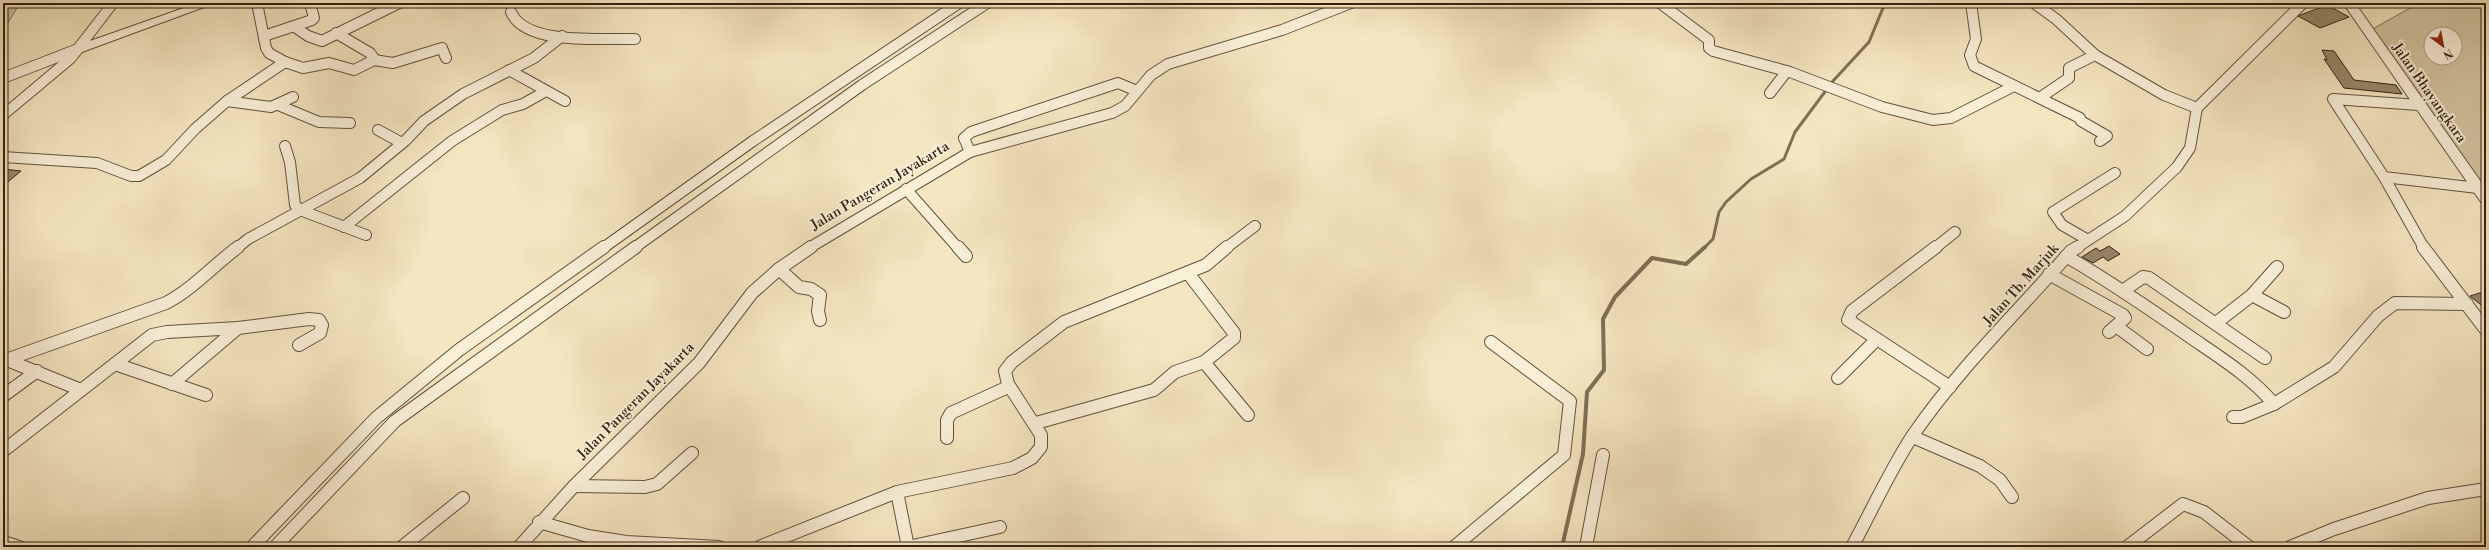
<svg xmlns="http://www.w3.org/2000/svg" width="2489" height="550" viewBox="0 0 2489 550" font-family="'Libre Bodoni',serif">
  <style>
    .green { fill: #d3c5a3; stroke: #827359; fill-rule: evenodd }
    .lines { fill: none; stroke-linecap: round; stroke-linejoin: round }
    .stream-far1 { stroke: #7f6f55; stroke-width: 3 }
    .stream { stroke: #7f6f55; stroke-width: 4 }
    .building { fill: #97876c; stroke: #32210f }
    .minor-far1-casing { stroke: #62523c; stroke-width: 12 }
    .minor-casing { stroke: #62523c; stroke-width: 14 }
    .tertiary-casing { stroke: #62523c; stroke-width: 2 }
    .minor-far1 { stroke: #f8efd7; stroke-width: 10 }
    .minor { stroke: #f8efd7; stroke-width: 12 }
    .tertiary { fill: #f8efd7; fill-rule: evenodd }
    .labels { text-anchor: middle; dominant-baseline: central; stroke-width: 4; stroke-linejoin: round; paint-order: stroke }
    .street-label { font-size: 14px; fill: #32210f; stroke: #f8efd7 }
  </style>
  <rect width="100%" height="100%" fill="#f4e6c1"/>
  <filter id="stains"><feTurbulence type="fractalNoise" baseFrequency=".005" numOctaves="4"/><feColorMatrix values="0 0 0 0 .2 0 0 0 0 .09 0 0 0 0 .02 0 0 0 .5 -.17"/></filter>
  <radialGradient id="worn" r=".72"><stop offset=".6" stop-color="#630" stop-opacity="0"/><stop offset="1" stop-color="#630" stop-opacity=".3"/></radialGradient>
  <!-- green -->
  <g class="green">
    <polygon points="3,3 20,3 3,31"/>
    <path d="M 2419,3 L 2486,3 L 2486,192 L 2369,31 ZM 2431,34 L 2455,34 L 2455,58 L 2431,58 Z"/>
  </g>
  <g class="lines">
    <!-- stream-far1 -->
    <polyline class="stream-far1" points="1704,248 1713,239 1719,212 1726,202 1751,179 1784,159 1795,132 1833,81 1869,42 1885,3"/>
    <!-- stream -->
    <polyline class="stream" points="1562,547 1583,454 1587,392 1604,370 1603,319 1615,297 1652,258 1686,264 1705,247"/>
  </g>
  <!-- building -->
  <g class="building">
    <polygon points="2327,5 2349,17 2320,28 2298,16"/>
    <polygon points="2322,50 2334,51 2354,80 2396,85 2402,94 2344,88 2324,59 2327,60"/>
    <polygon points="3,169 21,171 3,186"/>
    <polygon points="2109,246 2120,254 2108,261 2103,257 2093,263 2082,257 2096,248 2100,251"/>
    <polygon points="2486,291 2486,309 2470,296"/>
  </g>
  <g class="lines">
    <defs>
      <g id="minor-far1">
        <polyline points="257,3 266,48 269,53 285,62 303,68 329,63 354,70 374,60 393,63 442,48 446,58"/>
        <polyline points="1660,3 1709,40 1709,48 1713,51 1790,72 1882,107 1933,120 1951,118 2014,86"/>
        <polyline points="1971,3 1976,39 1970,55 1974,66 2080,118 2081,121 2107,136 2100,141"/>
        <polyline points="2034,3 2056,19 2095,55 2164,95 2197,108"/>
        <path d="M 511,12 C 525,46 603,38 635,39"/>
        <polyline points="295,27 308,36 322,41 399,3"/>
        <polyline points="336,33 370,53 375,60"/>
        <polyline points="264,36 312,20 314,18 310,3"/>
        <polyline points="509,70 565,101"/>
        <polyline points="3,78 78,49"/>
        <polyline points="1770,93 1787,71"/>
        <polyline points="2041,97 2069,78 2069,68 2095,55"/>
        <polyline points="227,101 285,62"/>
        <polyline points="278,105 319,122 350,123"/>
        <polyline points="2419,105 2333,99 2384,177 2478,188"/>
        <polyline points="378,130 402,143"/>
        <polyline points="285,146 290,162 295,205 300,210 366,235"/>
        <polyline points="970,152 964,138 971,132 1118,83 1137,91"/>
        <polyline points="3,157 97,163 131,176 139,176 166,160 195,129 227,101 271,107 293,97"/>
        <polyline points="2384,177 2424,248"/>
        <polyline points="906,189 958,248"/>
        <polyline points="344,227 452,141 502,110 523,104 546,91"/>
        <polyline points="2088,240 2062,225 2053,212 2115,173"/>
        <polyline points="237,248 248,239 360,178 405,141 424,121 463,94 534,58 562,36"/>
        <polyline points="603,248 753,141 959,3"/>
        <polyline points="634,248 862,85 987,3"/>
        <polyline points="809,248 970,152 1112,113 1125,106 1151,75 1168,64 1282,30 1351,3"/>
        <polyline points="1226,248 1255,226"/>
        <polyline points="1935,248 1955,232"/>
        <polyline points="2076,248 2125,216 2177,167 2190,148 2197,108 2303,3"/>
      </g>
      <g id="minor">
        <polyline points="958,247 966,256"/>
        <polyline points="1936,247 1852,311 1848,320 1950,387"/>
        <polyline points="2423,247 2486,330"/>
        <path d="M 2066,256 C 2111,282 2153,311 2196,341 C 2224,360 2252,378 2274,404 L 2242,417 L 2233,417"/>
        <polyline points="779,269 799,287 811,289 820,295 818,311 820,320"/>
        <polyline points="2049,274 2123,315 2125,318 2109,332"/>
        <polyline points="2124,290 2143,277 2149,278 2265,358"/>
        <polyline points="2252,295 2284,312"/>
        <polyline points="2216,323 2252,295 2277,267"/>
        <polyline points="2116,326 2147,349"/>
        <polyline points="7,360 81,390"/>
        <path d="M 3,361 L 166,303 C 193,289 214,265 238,247"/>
        <polyline points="1204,362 1248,415"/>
        <polyline points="115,364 206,395"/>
        <polyline points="1838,378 1876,340"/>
        <polyline points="172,384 238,328"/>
        <polyline points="3,396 37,371"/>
        <polyline points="2274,404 2334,367 2378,316 2395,303 2467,304"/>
        <polyline points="1036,423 1154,390 1175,372 1204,362 1234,338 1234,333 1188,273"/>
        <polyline points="1913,437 1980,466 2000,480 2012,497"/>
        <polyline points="947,438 947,420 951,413 1008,387"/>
        <polyline points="3,451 152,335 167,332 238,328 309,319 319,320 322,325 320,333 299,345"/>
        <polyline points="574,486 645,487 657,484 692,453"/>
        <polyline points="897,492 908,547"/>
        <polyline points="539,522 588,536 626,542 719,547"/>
        <polyline points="3,542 19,547"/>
        <polyline points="252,547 376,418 459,350 604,247"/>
        <polyline points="275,547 395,421 636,247"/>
        <polyline points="402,547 463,498"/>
        <polyline points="519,547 574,486 699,363 752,293 779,269 811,247"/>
        <polyline points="759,547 897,492 1013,468 1032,458 1041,447 1041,435 1008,384 1005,371 1012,362 1064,322 1206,265 1227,247"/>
        <polyline points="908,547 1000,527"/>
        <polyline points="1454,547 1564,455 1570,401 1491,342"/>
        <polyline points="1586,547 1603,455"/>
        <path d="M 1852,547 C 1872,510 1890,470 1913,435 C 1959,368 2018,312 2071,251 L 2078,247"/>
        <polyline points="2127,547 2183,504 2204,512 2249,547"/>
        <polyline points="2290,547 2334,529 2428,498 2486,489"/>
      </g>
      <g id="tertiary">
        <polygon points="107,3 119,3 90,41 198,3 215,3 82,52 74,62 7,118 3,119 3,109 66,56"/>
        <polygon points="2343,3 2355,3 2486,189 2486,203 2481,202"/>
      </g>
    </defs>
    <!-- minor-far1 casing -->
    <use href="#minor-far1" class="minor-far1-casing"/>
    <!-- minor casing -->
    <use href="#minor" class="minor-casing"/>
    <!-- tertiary casing -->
    <use href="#tertiary" class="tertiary-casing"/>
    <!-- minor-far1 -->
    <use href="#minor-far1" class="minor-far1"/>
    <!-- minor -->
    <use href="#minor" class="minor"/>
    <!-- tertiary -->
    <use href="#tertiary" class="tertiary"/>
  </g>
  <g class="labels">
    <!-- street labels -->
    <g class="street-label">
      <text transform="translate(2429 93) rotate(55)">Jalan Bhayangkara</text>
      <text transform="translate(880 186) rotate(-31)">Jalan Pangeran Jayakarta</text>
      <text transform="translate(2021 285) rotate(-48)">Jalan Tb. Marjuk</text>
      <text transform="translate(636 401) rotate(-45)">Jalan Pangeran Jayakarta</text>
    </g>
  </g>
  <!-- margin -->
  <rect width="2489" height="550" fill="none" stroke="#f4e6c1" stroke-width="16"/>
  <rect x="4" y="4" width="2481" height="542" fill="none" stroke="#32210f" stroke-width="2"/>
  <rect x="8" y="8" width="2473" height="534" fill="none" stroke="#32210f"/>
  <!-- north arrow -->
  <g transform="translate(2443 46) rotate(148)"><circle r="19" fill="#f8efd7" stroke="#a99d87"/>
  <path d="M0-3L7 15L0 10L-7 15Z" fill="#8f2418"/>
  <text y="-6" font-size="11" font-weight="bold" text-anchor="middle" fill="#32210f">N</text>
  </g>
  <rect width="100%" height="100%" filter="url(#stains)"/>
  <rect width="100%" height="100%" fill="url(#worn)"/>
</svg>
